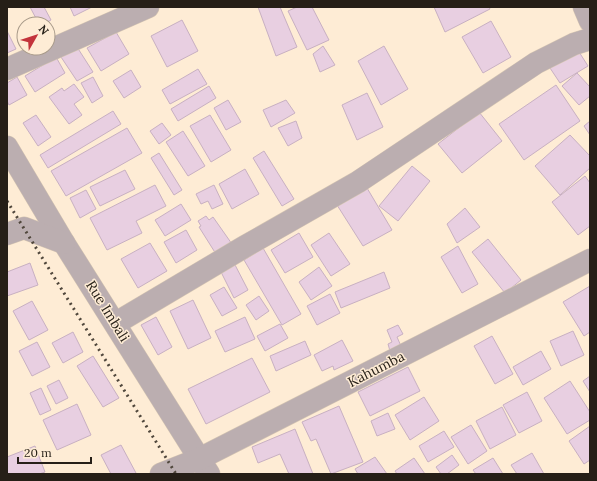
<svg xmlns="http://www.w3.org/2000/svg" width="597" height="481" viewBox="0 0 597 481" font-family="Lora,serif">
  <style>
    .building { fill: #e8cfe1; stroke: #c8b0c2 }
    .lines { fill: none; stroke-linecap: round; stroke-linejoin: round }
    .minor-casing { stroke: #d7c7b3; stroke-width: 23 }
    .minor { stroke: #bbaeb0; stroke-width: 22 }
    .rail { stroke: #50473c; stroke-width: 3; stroke-dasharray: 2 4; stroke-linecap: butt }
    .labels { text-anchor: middle; dominant-baseline: central; stroke-width: 3; stroke-linejoin: round; paint-order: stroke }
    .street-label { font-size: 14px; fill: #261f17; stroke: #feecd5 }
  </style>
  <rect width="100%" height="100%" fill="#feecd5"/>
  <!-- building -->
  <g class="building">
    <polygon points="30,7 44,7 51,20 44,24 39,24"/>
    <polygon points="70,7 92,7 74,16"/>
    <polygon points="258,7 280,7 297,47 276,56"/>
    <polygon points="297,7 312,7 329,40 307,50 288,11"/>
    <polygon points="434,7 489,7 490,9 445,32"/>
    <polygon points="182,20 198,51 167,67 151,36"/>
    <polygon points="491,21 511,57 483,73 462,37"/>
    <polygon points="7,31 16,49 7,53"/>
    <polygon points="116,32 129,54 101,71 87,48"/>
    <polygon points="574,44 588,66 560,83 546,62"/>
    <polygon points="323,46 335,65 320,72 313,54"/>
    <polygon points="384,46 408,89 381,105 358,61"/>
    <polygon points="77,47 93,72 77,81 61,57"/>
    <polygon points="56,57 65,73 35,92 25,76"/>
    <polygon points="198,69 207,84 170,104 162,90"/>
    <polygon points="131,70 141,87 124,98 113,81"/>
    <polygon points="577,73 590,87 590,96 579,105 562,86"/>
    <polygon points="17,77 27,95 9,105 7,101 7,83"/>
    <polygon points="93,77 103,96 92,103 81,83"/>
    <polygon points="74,84 84,97 74,104 82,115 69,124 49,97 62,88 64,91"/>
    <polygon points="556,85 580,121 524,160 499,124"/>
    <polygon points="209,86 216,98 178,121 171,109"/>
    <polygon points="367,93 383,127 357,140 342,105"/>
    <polygon points="228,100 241,122 226,130 214,108"/>
    <polygon points="286,100 295,113 271,127 263,110"/>
    <polygon points="113,111 121,124 48,168 40,155"/>
    <polygon points="479,112 502,141 462,173 438,144"/>
    <polygon points="36,115 51,137 38,146 23,123"/>
    <polygon points="210,115 231,150 211,162 190,126"/>
    <polygon points="296,121 302,138 288,146 278,128"/>
    <polygon points="590,121 590,135 584,126"/>
    <polygon points="162,123 171,135 159,144 150,131"/>
    <polygon points="127,128 142,153 66,196 51,171"/>
    <polygon points="183,131 205,166 188,176 166,142"/>
    <polygon points="570,135 590,156 590,168 560,195 535,166"/>
    <polygon points="264,151 294,199 282,206 253,158"/>
    <polygon points="159,153 182,190 174,195 151,158"/>
    <polygon points="412,166 430,181 398,221 379,206"/>
    <polygon points="245,169 259,194 232,209 219,184"/>
    <polygon points="125,170 135,189 100,206 90,187"/>
    <polygon points="585,176 590,183 590,226 578,235 552,202"/>
    <polygon points="155,185 166,206 136,221 142,233 107,250 90,218"/>
    <polygon points="214,185 223,204 212,209 208,201 201,204 196,194"/>
    <polygon points="367,188 392,230 363,246 337,205"/>
    <polygon points="86,190 96,209 80,218 70,198"/>
    <polygon points="181,204 191,220 165,236 155,220"/>
    <polygon points="465,208 480,227 457,243 447,224"/>
    <polygon points="206,216 209,220 213,217 232,244 216,254 199,227 201,226 198,221"/>
    <polygon points="186,230 197,250 176,263 164,242"/>
    <polygon points="299,233 313,257 285,273 271,250"/>
    <polygon points="329,233 350,264 331,276 311,245"/>
    <polygon points="488,239 521,280 505,293 472,252"/>
    <polygon points="150,243 167,271 138,288 121,259"/>
    <polygon points="458,246 478,284 462,293 441,257"/>
    <polygon points="263,248 301,314 282,325 244,260"/>
    <polygon points="233,261 248,290 234,298 219,268"/>
    <polygon points="30,263 38,285 7,296 7,272"/>
    <polygon points="319,267 332,286 311,300 299,282"/>
    <polygon points="384,272 390,288 341,308 335,292"/>
    <polygon points="590,286 590,332 584,336 563,302"/>
    <polygon points="224,287 237,308 222,316 210,295"/>
    <polygon points="330,294 340,313 317,325 307,306"/>
    <polygon points="259,296 269,311 256,320 246,305"/>
    <polygon points="193,300 211,338 188,349 170,311"/>
    <polygon points="32,301 48,330 29,340 13,311"/>
    <polygon points="156,317 172,347 158,355 141,325"/>
    <polygon points="245,317 255,339 225,352 215,331"/>
    <polygon points="280,324 288,338 265,351 257,336"/>
    <polygon points="398,325 403,334 397,337 401,346 390,351 388,344 392,342 387,330"/>
    <polygon points="573,331 584,355 561,366 550,341"/>
    <polygon points="73,332 83,352 63,363 52,343"/>
    <polygon points="492,336 513,374 495,384 474,346"/>
    <polygon points="342,340 353,361 334,370 333,366 322,371 314,355"/>
    <polygon points="305,341 311,355 276,371 270,356"/>
    <polygon points="37,342 50,367 32,376 19,351"/>
    <polygon points="541,351 551,369 523,385 513,367"/>
    <polygon points="93,356 119,398 103,407 77,366"/>
    <polygon points="252,358 270,392 206,424 188,389"/>
    <polygon points="408,367 420,391 370,416 358,392"/>
    <polygon points="590,376 590,392 583,381"/>
    <polygon points="59,380 68,398 56,404 47,386"/>
    <polygon points="570,381 590,412 590,420 567,434 544,398"/>
    <polygon points="41,388 51,410 40,415 30,393"/>
    <polygon points="527,392 542,421 519,433 503,405"/>
    <polygon points="424,397 439,421 410,440 395,415"/>
    <polygon points="77,404 91,435 57,450 43,420"/>
    <polygon points="339,406 363,462 331,474 316,439 311,441 302,422"/>
    <polygon points="502,407 516,435 490,449 476,421"/>
    <polygon points="388,413 395,429 377,436 371,421"/>
    <polygon points="471,425 487,451 468,464 451,437"/>
    <polygon points="590,426 590,460 584,464 569,441"/>
    <polygon points="295,429 313,474 289,474 280,454 258,463 252,447"/>
    <polygon points="444,431 454,447 428,462 419,446"/>
    <polygon points="121,445 136,473 134,474 111,474 101,455"/>
    <polygon points="35,446 45,472 39,474 7,474 7,457"/>
    <polygon points="532,453 544,474 517,474 511,465"/>
    <polygon points="452,455 459,465 447,474 441,474 436,467"/>
    <polygon points="375,457 387,474 358,474 355,469"/>
    <polygon points="414,458 425,474 397,474 395,471"/>
    <polygon points="493,458 503,474 476,474 473,470"/>
  </g>
  <g class="lines">
    <defs>
      <g id="minor">
        <polyline points="584,7 590,21"/>
        <polyline points="7,69 148,7"/>
        <polyline points="7,147 64,243 209,474"/>
        <polyline points="7,234 24,228 64,243"/>
        <polyline points="116,323 244,247 358,182 536,63 574,44 590,39"/>
        <polyline points="161,474 199,459 590,260"/>
      </g>
    </defs>
    <!-- minor casing -->
    <use href="#minor" class="minor-casing"/>
    <!-- minor -->
    <use href="#minor" class="minor"/>
    <!-- rail -->
    <polyline class="rail" points="7,201 176,474"/>
  </g>
  <g class="labels">
    <!-- street labels -->
    <g class="street-label">
      <text transform="translate(108 311) rotate(58)">Rue Imbali</text>
      <text transform="translate(376 369) rotate(-27)">Kahumba</text>
    </g>
  </g>
  <!-- border -->
  <rect width="597" height="481" fill="none" stroke="#261f17" stroke-width="16"/>
  <!-- north arrow -->
  <g transform="translate(36 36) rotate(51)"><circle r="19" fill="#feecd5" stroke="#a89a89"/>
  <path d="M0-3L7 15L0 10L-7 15Z" fill="#c3333b"/>
  <text y="-6" font-size="11" font-weight="bold" text-anchor="middle" fill="#261f17">N</text>
  </g>
  <!-- scale -->
  <path d="M18 457v6h73v-6" fill="none" stroke="#261f17" stroke-width="2"/>
  <text x="24" y="457" font-size="12" fill="#261f17" stroke="#feecd5" stroke-width="3" paint-order="stroke">20 m</text>
</svg>
